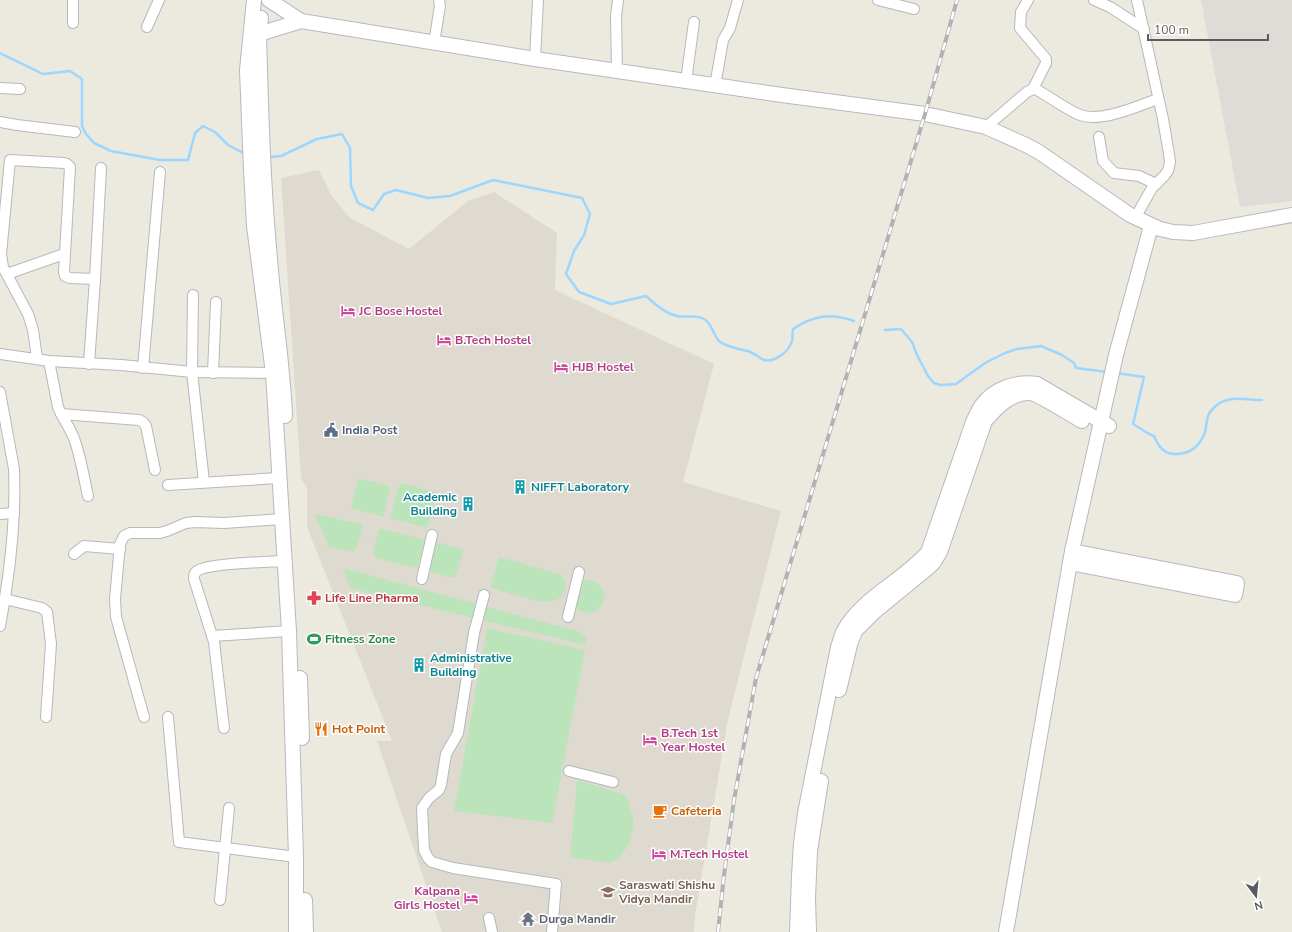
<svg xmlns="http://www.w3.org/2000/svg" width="1292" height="932" viewBox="0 0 1292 932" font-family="'Nunito Sans',sans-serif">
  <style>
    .industrial { fill: #dfdcd7 }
    .education { fill: #dedad0 }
    .green { fill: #bce4bb }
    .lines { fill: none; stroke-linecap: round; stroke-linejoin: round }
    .stream { stroke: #9cd7ff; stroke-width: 2.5 }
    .street-casing { stroke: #b5b8bd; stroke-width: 12 }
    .secondary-casing { stroke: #b5b9bf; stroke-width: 16 }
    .street { stroke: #fff; stroke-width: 10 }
    .secondary { stroke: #fff; stroke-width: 14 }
    .rail-casing { stroke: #b1b2b2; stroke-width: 4 }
    .rail { stroke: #fff; stroke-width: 2.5; stroke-dasharray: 8; stroke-linecap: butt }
    .labels { text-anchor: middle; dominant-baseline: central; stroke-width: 3; stroke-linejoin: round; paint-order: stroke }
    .hotel-label { font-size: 12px; font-weight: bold; fill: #b23c85; stroke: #fff; text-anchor: start }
    .service-label { font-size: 12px; font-weight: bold; fill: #4e5e75; stroke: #fff; text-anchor: start }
    .culture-label { font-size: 12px; font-weight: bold; fill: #0d838f; stroke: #fff; text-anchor: start }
    .health-label { font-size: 12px; font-weight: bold; fill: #be3a42; stroke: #fff; text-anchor: start }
    .leisure-label { font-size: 12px; font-weight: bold; fill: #27864d; stroke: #fff; text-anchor: start }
    .food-label { font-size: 12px; font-weight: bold; fill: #c56008; stroke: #fff; text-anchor: start }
    .education-label { font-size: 12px; font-weight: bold; fill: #785e54; stroke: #fff; text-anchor: start }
    .worship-label { font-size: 12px; font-weight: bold; fill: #5b616d; stroke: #fff; text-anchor: start }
  </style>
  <rect width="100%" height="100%" fill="#ece9df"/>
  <!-- industrial -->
  <polygon class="industrial" points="1201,0 1292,0 1292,201 1240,207"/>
  <!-- education -->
  <polygon class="education" points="319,170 331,195 350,218 409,249 468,201 494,192 557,233 555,290 714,364 683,482 781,511 728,719 695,916 694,932 442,932 377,741 392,741 307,527 307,488 301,478 281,178"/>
  <!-- green -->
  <g class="green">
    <polygon points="358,478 390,486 384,517 351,508"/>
    <polygon points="400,483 437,492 427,528 390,518"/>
    <polygon points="315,514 361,524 363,527 357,548 353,551 329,547"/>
    <polygon points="384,529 422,539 425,542 418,566 416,568 376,558 373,552 379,530"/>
    <polygon points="437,542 464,550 455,578 433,573 430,569"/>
    <path d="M 499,557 L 560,574 C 565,580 567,586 563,593 C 562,597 557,600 554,601 C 542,605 506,592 492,588 L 491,585 Z"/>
    <polygon points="343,568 577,631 586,637 585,645 350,588"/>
    <path d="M 586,580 C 597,580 602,586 605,597 C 603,603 600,609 594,612 C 586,615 574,610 574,601 C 574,596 578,588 580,583 Z"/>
    <polygon points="487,628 585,650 552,823 454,811"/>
    <polygon points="577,780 626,795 633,817 633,828 629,844 621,856 610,863 570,857"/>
  </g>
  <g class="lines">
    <!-- stream -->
    <g class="stream">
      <polyline points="0,53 43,74 70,71 82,79 82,126 86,134 94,143 111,151 160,160 188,160 195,133 203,126 215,132 228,145 245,154"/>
      <path d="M 269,157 L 281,156 L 317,139 L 342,134 L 350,148 L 351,186 L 358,203 L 373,210 L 384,194 L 396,190 L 428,198 L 450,196 L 493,180 L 582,198 L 590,214 L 584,235 L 574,251 L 566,274 L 579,292 L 611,304 L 646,296 C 655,304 664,313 677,316 C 686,318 695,314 704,319 C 712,323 713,335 719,341 C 726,347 739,349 748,351 C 754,353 759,358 764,360 C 775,363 789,351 792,341 C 793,337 792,333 793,329 C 814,315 831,313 854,321"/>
      <polyline points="885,330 901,329 912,342 917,355 928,376 934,383 941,385 956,384 985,363 1005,353 1017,349 1041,346 1062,355 1074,363 1076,368 1107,372"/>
      <path d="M 1116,373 L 1144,377 L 1133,424 C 1140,428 1146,433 1154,436 C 1158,446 1164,455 1176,454 C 1191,454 1200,446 1205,432 C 1208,420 1205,414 1217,405 C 1229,395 1248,400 1262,400"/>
    </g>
    <defs>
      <g id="street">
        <polyline points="878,0 914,9"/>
        <polyline points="1028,0 1021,12 1020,28 1046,59 1046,63 1033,89"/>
        <polyline points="1094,0 1110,7 1144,29"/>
        <polyline points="73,23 73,0"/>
        <polyline points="147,27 159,0"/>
        <polyline points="434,43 440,6 439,0"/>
        <polyline points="535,59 538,0"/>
        <polyline points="617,71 616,16 618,0"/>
        <polyline points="686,81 694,22"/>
        <polyline points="715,86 723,40 730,28 738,0"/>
        <polyline points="0,88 20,89"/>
        <polyline points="0,122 17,125 75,132"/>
        <path d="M 986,127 L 1027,92 L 1033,89 L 1037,90 C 1050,97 1067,110 1080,115 C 1101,123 1138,106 1158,99"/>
        <polyline points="1099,137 1103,161 1114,173 1139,176 1156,184"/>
        <polyline points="1135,218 1152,188 1164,176 1168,171 1170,162 1169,154 1163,119 1137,0"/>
        <polyline points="7,274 64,254"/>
        <polyline points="193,295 192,372 204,482"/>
        <polyline points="0,354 49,361 121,365 192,372 278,373"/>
        <polyline points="37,358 33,330 28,314 3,267 1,254 10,160 64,163 67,164 70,167 64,272 65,276 70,278 95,279"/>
        <path d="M 49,361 L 58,407 C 63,419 71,429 75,441 C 81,459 84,478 88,496"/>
        <polyline points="89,364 95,279 101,168"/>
        <polyline points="143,368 160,172"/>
        <polyline points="213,373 216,302"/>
        <path d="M 0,392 L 14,469 C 16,521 10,574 0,626"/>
        <polyline points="61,414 139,420 143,422 146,426 155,470"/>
        <polyline points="168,485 278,478"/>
        <polyline points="0,514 14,513"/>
        <polyline points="74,554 84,546 120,549"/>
        <polyline points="422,579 432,535"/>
        <polyline points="484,595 474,633 458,733 446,754 441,785 439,790 429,798 422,808 424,850 428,858 432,862 453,868 556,884 552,932"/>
        <polyline points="5,599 42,608 47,612 51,644 46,717"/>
        <polyline points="568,617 579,572"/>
        <polyline points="212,636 289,631"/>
        <polyline points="144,717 116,617 115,599 120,544 124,536 130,533 160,533 167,531 186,523 195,522 224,523 281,519"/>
        <polyline points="168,717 179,842 296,857"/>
        <path d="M 224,728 L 214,642 L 194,579 C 194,575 194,573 197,571 C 208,563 268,562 284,561"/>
        <polyline points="569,771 613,782"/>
        <polyline points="220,900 229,808"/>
        <polyline points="489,918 492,932"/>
      </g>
      <g id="secondary">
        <polyline points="254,0 247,70 251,170 254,226 273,373 289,631 296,857 296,932"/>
        <polyline points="269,0 301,21 535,59 782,95 925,114 986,127 1026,145 1039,152 1130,215 1160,229 1173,232 1193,233 1292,215"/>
        <path d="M 261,18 L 259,34 C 261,109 263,184 270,259 C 274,312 283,363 285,416"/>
        <polyline points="252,34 259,34 301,21"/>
        <polyline points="1070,563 1235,595 1237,583 1072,551"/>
        <polyline points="300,678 302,738"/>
        <path d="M 839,690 L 851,641 L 856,630 L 874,612 L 929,567 L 934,562 L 940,552 L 985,421 C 997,407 1011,392 1031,393 C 1038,394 1073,416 1082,421"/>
        <polyline points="305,900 306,932"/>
        <path d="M 797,932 L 799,876 L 801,843 L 805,813 L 838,647 C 840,642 841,637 843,632 C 862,597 903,581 928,552 L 973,422 C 976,416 978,410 982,405 C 994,388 1017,381 1037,384 L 1109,426"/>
        <polyline points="809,932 808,898 810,851 821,781"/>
        <polyline points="1006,932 1072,551 1116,355 1151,226"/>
      </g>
    </defs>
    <!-- street casing -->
    <use href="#street" class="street-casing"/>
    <!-- secondary casing -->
    <use href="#secondary" class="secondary-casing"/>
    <!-- street -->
    <use href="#street" class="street"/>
    <!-- secondary -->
    <use href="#secondary" class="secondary"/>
    <defs>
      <polyline id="rail" points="718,932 724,875 734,800 756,678 925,114 957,0"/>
    </defs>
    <!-- rail casing -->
    <use href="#rail" class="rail-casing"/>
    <!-- rail -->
    <use href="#rail" class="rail"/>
  </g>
  <!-- icons -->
  <defs>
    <symbol id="hotel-bare" viewBox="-9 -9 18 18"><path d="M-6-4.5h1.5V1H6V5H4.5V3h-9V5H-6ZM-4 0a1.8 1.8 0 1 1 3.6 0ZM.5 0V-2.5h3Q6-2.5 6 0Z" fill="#d1479c" stroke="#fff" stroke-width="2.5" paint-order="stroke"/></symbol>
    <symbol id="civic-bare" viewBox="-9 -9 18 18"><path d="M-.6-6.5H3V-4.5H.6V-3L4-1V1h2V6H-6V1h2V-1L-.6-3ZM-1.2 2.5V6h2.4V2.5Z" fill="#5c6f8a" stroke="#fff" stroke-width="2.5" paint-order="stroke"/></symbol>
    <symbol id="building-bare" viewBox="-9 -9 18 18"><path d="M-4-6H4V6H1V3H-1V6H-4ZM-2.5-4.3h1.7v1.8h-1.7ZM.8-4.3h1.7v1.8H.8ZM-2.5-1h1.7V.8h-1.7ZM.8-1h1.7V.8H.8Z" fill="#0f9aa8" stroke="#fff" stroke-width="2.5" paint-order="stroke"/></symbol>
    <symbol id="pharmacy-bare" viewBox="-9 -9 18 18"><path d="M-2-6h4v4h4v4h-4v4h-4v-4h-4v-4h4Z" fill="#e0444e" stroke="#fff" stroke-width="2.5" paint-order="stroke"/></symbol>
    <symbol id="stadium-bare" viewBox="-9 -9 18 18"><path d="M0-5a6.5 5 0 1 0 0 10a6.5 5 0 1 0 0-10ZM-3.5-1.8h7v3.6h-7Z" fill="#2e9e5b" stroke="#fff" stroke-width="2.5" paint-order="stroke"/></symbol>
    <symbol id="restaurant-bare" viewBox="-9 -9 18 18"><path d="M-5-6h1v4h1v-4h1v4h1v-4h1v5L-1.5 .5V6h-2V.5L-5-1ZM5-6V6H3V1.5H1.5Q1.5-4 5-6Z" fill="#e8710a" stroke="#fff" stroke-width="2.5" paint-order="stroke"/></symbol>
    <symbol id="cafe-bare" viewBox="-9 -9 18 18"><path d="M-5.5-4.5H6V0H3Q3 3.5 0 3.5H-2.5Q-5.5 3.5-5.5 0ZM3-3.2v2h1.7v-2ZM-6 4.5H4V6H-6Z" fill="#e8710a" stroke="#fff" stroke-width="2.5" paint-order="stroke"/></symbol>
    <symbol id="school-bare" viewBox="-9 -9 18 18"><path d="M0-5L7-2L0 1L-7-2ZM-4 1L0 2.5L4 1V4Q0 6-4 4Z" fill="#8d6e63" stroke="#fff" stroke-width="2.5" paint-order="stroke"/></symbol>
    <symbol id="temple-bare" viewBox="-9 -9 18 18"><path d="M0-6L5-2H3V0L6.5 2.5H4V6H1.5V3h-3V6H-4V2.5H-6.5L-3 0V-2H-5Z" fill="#6b7280" stroke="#fff" stroke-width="2.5" paint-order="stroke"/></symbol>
  </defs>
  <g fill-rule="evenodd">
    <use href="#hotel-bare" x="338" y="301" width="20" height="20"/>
    <use href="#hotel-bare" x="434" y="330" width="20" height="20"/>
    <use href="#hotel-bare" x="551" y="357" width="20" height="20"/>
    <use href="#civic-bare" x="321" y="420" width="20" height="20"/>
    <use href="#building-bare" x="510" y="477" width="20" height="20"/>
    <use href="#building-bare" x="458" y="494" width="20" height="20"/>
    <use href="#pharmacy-bare" x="304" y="588" width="20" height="20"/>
    <use href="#stadium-bare" x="304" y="629" width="20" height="20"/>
    <use href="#building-bare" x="409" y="655" width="20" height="20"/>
    <use href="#restaurant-bare" x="311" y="719" width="20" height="20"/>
    <use href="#hotel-bare" x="640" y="730" width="20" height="20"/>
    <use href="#cafe-bare" x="650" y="801" width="20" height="20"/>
    <use href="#hotel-bare" x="649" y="844" width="20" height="20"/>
    <use href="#school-bare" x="598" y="882" width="20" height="20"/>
    <use href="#hotel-bare" x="461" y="888" width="20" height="20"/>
    <use href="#temple-bare" x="518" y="909" width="20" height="20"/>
  </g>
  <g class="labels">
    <!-- hotel labels -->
    <g class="hotel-label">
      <text x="359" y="311">JC Bose Hostel</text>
      <text x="455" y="340">B.Tech Hostel</text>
      <text x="572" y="367">HJB Hostel</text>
      <text x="661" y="733">B.Tech 1st<tspan x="661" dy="14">Year Hostel</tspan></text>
      <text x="670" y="854">M.Tech Hostel</text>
      <text x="460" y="891" text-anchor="end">Kalpana<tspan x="460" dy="14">Girls Hostel</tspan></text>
    </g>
    <!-- service labels -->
    <g class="service-label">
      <text x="342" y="430">India Post</text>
    </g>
    <!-- culture labels -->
    <g class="culture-label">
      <text x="531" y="487">NIFFT Laboratory</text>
      <text x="457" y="497" text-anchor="end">Academic<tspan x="457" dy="14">Building</tspan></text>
      <text x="430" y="658">Administrative<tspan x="430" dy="14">Building</tspan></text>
    </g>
    <!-- health labels -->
    <g class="health-label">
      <text x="325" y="598">Life Line Pharma</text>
    </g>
    <!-- leisure labels -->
    <g class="leisure-label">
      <text x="325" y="639">Fitness Zone</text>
    </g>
    <!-- food labels -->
    <g class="food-label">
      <text x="332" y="729">Hot Point</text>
      <text x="671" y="811">Cafeteria</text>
    </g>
    <!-- education labels -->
    <g class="education-label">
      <text x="619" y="885">Saraswati Shishu<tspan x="619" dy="14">Vidya Mandir</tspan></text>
    </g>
    <!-- worship labels -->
    <g class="worship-label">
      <text x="539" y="919">Durga Mandir</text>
    </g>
  </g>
  <!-- north arrow -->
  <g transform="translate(1256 896) rotate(164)" stroke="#ffffff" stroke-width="3" paint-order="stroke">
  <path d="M0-3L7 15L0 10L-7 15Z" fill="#585c61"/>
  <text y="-6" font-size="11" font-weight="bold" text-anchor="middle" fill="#585c61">N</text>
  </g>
  <!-- scale -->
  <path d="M1148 34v6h120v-6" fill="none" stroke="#585c61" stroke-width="2"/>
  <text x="1154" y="34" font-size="12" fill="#585c61" stroke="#ffffff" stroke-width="3" paint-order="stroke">100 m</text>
</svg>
